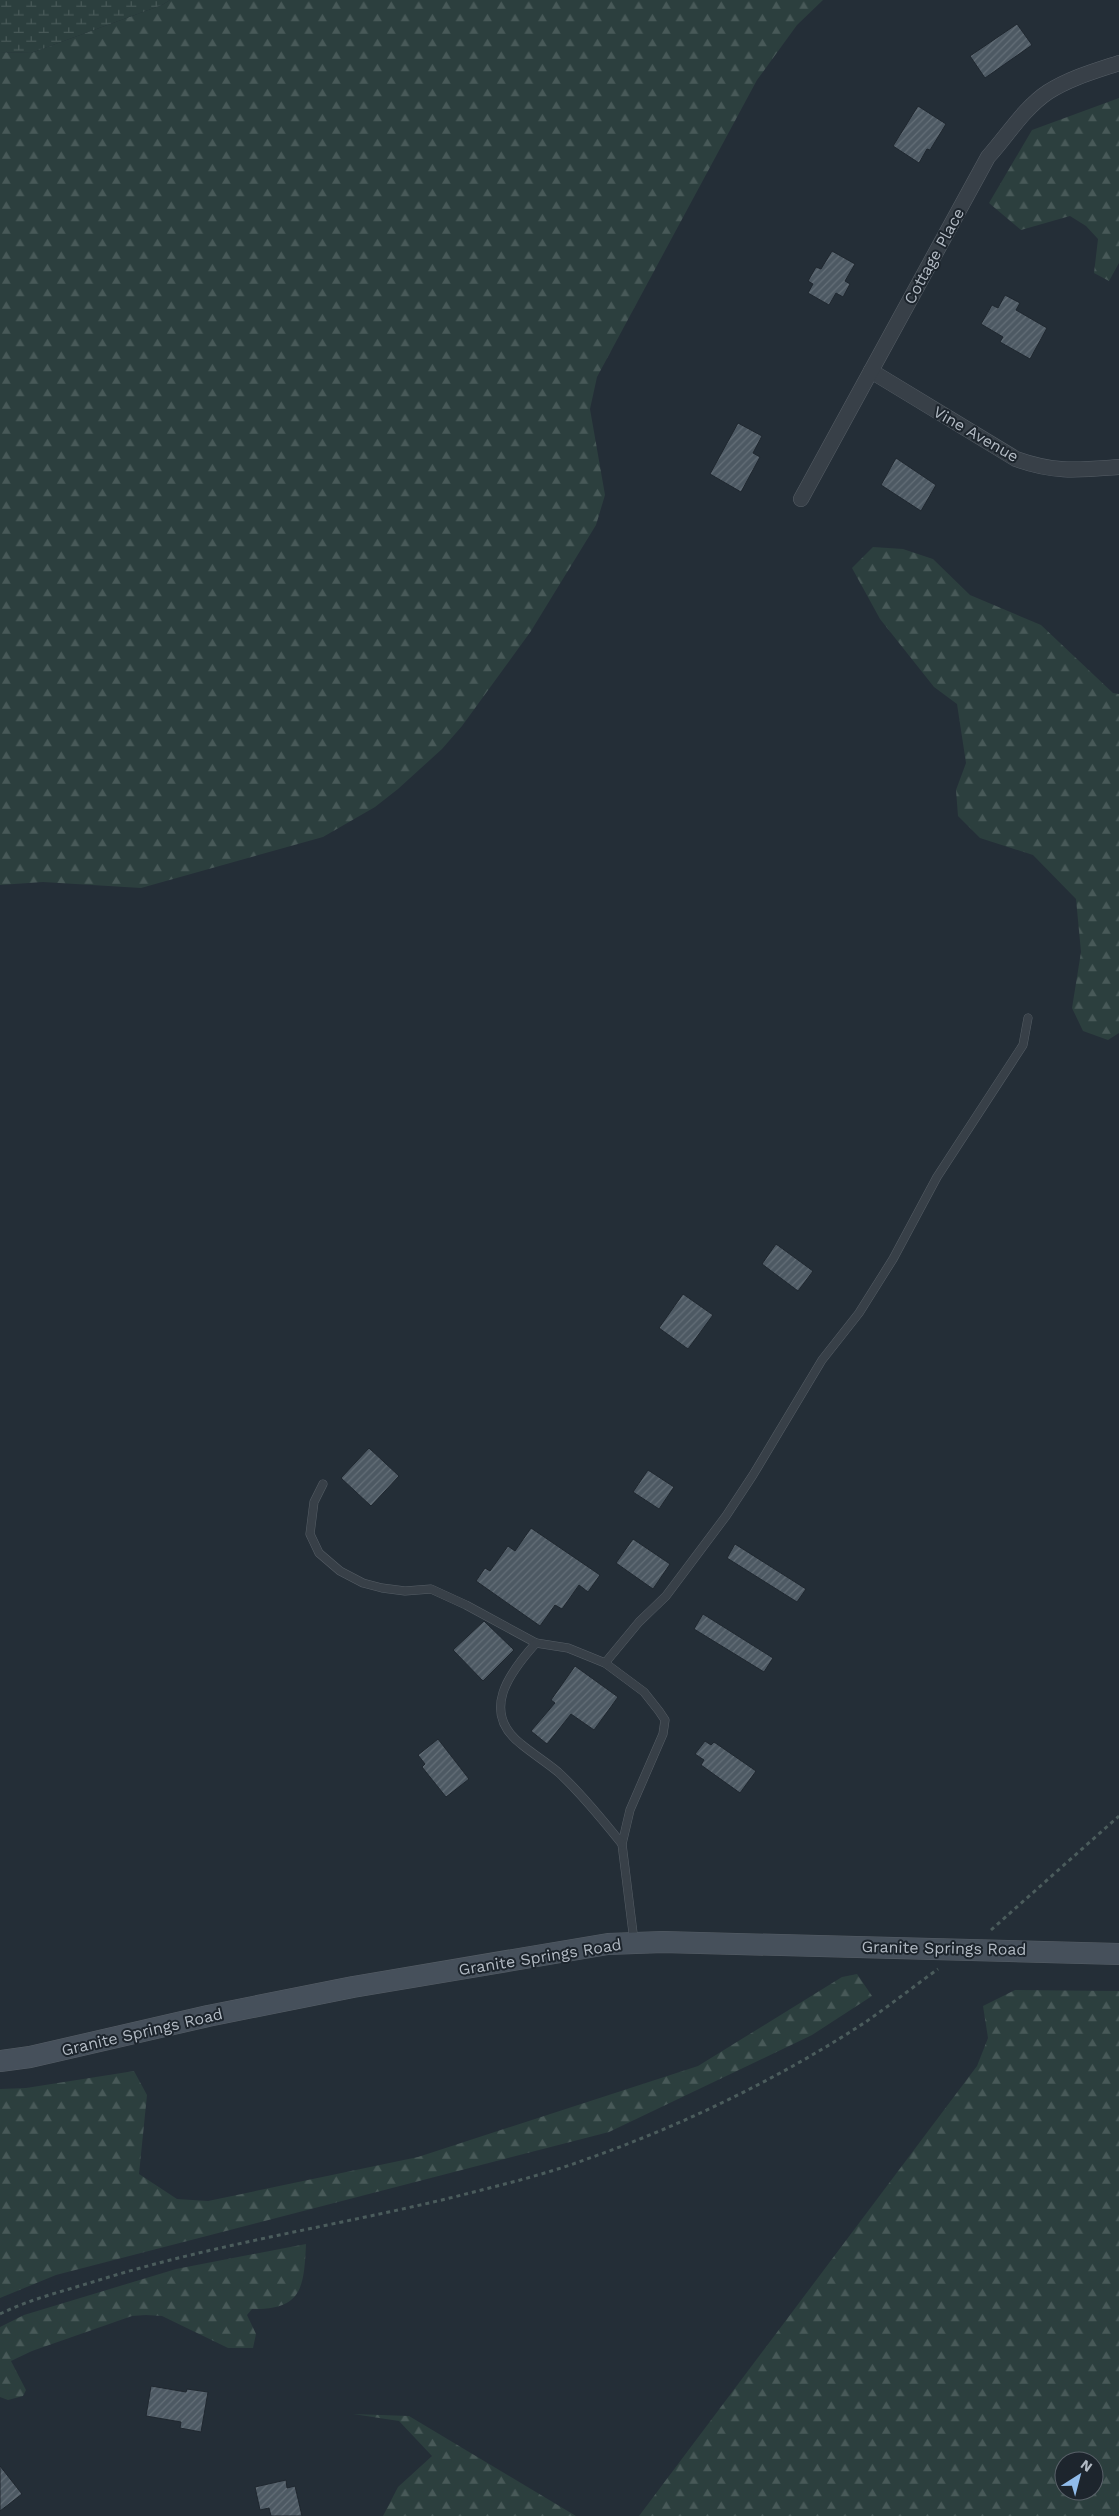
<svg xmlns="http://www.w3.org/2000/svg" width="1119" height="2516" viewBox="0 0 1119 2516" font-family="'Work Sans',sans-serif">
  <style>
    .forest { fill: url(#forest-firs); fill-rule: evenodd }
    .wetland { fill: url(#wetland-marsh) }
    .building { fill: url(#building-hatch); stroke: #1f272f }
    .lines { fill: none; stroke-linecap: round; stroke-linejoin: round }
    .lane-casing { stroke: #565e66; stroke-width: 9 }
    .street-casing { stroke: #565e66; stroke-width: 16 }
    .secondary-casing { stroke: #565e66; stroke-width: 22 }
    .path { stroke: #4b5c5c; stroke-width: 3; stroke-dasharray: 4 4; stroke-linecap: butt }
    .lane { stroke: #384048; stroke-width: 8 }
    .street { stroke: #384048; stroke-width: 15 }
    .secondary { stroke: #46505b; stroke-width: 21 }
    .labels { text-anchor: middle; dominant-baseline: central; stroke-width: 4; stroke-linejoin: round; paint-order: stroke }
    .street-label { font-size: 16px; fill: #b3bbc4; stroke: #1d252d }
  </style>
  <defs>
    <pattern id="forest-firs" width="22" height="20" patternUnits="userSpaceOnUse" patternTransform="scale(1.25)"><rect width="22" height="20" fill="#2c3f3e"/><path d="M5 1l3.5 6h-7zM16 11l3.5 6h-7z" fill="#485958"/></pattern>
    <pattern id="wetland-marsh" width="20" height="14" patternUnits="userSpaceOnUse" patternTransform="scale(1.25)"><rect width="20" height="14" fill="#2c3f3e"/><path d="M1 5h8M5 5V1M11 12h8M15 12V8" fill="none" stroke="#485958"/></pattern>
    <pattern id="building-hatch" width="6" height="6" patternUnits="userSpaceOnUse" patternTransform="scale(1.25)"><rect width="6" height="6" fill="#4d5963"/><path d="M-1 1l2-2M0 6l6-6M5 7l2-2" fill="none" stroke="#646f78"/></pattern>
  </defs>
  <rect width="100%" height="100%" fill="#242e37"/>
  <!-- forest -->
  <g class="forest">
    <polygon points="170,0 823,0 797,25 757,80 597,377 590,409 605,495 596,525 531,631 462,726 442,749 398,789 375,807 323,837 141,888 43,882 0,885 0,52 31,53 162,5"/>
    <polygon points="1119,98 1119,263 1109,281 1094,273 1098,239 1086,226 1070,216 1021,230 989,203 1032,130"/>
    <polygon points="873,547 903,549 933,559 970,595 1041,625 1113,693 1119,694 1119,1033 1108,1040 1083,1031 1072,1008 1081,952 1076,899 1033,855 980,838 958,816 956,790 966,763 957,704 934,687 880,619 852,568"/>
    <polygon points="857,1974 872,1996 812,2035 609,2132 56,2275 0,2298 0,2089 26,2088 134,2071 147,2095 139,2174 177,2199 208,2201 418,2157 698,2066 842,1977"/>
    <path d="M 1015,1990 L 1119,1991 L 1119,2516 L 639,2516 L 977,2066 L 988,2038 L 983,2006 ZM 1064,2461 L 1094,2461 L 1094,2491 L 1064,2491 Z"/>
    <path d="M 306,2244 C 304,2288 302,2310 252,2309 L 247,2315 L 256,2334 L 253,2348 L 228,2348 L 162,2316 L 146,2315 L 132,2316 L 32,2351 L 11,2361 L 26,2390 L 23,2396 L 8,2400 L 0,2397 L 0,2327 L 24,2315 L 176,2269 Z"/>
    <polygon points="353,2414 409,2416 576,2516 383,2516 398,2487 432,2456 399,2421"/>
  </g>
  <!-- wetland -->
  <polygon class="wetland" points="0,0 170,0 162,5 31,53 0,52"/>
  <!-- building -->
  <g class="building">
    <polygon points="1017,24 1032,45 985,78 970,56"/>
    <polygon points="918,106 946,124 930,150 927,149 919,163 893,146"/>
    <polygon points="832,251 855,264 845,281 850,284 843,297 836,293 829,305 808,293 813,284 808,281 816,267 821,269"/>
    <polygon points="1005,295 1020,303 1016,310 1047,328 1030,359 1000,342 1003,337 981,324 992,305 998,308"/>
    <polygon points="738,423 762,436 753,453 760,457 741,492 710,474"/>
    <polygon points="896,458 936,485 921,511 881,485"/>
    <polygon points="776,1244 813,1271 798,1291 762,1264"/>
    <polygon points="683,1294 713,1315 688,1349 659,1328"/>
    <polygon points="369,1448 399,1476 371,1506 341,1478"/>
    <polygon points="648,1470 674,1487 659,1509 633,1492"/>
    <polygon points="531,1528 600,1575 588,1592 579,1585 562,1609 555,1605 540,1626 476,1581 485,1568 490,1571 508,1546 515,1551"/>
    <polygon points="633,1539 670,1564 653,1589 616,1563"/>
    <polygon points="735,1544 806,1589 797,1602 727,1558"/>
    <polygon points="703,1614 773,1658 764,1672 694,1629"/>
    <polygon points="484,1621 514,1650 483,1681 453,1650"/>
    <polygon points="575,1666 618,1697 594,1730 571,1714 547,1744 531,1731 555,1703 551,1700"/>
    <polygon points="438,1739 469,1779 446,1797 422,1767 425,1764 418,1755"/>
    <polygon points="705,1741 711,1745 714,1742 756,1771 740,1793 701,1765 704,1760 695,1754"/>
    <polygon points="151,2386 186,2392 187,2389 208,2392 201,2432 180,2428 181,2422 146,2416"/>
    <polygon points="0,2466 22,2494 0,2511"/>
    <polygon points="286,2480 287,2488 295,2486 302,2516 271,2516 269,2508 260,2510 255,2487"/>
  </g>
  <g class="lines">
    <defs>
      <g id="lane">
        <polyline points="323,1484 314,1502 310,1534 319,1553 340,1571 363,1583 382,1588 405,1591 431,1589 466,1605 536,1643 568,1648 605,1663 644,1692 659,1711 665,1720 663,1734 630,1810 622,1844 634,1941"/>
        <path d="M 536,1643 C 509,1673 480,1712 521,1744 C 533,1754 546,1762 558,1772 C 581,1793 602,1819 622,1844"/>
        <polyline points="605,1663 639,1622 666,1596 726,1516 753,1475 822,1360 859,1313 893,1259 937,1177 1023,1045 1028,1018"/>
      </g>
      <g id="street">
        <path d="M 871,371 L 1016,459 C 1055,473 1078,470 1119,467"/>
        <path d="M 801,499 L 988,157 C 1007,136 1024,108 1048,92 C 1070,78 1095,71 1119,63"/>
      </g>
      <polyline id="secondary" points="0,2061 30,2057 208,2016 353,1987 608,1944 663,1942 1119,1954"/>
    </defs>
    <!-- lane casing -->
    <use href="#lane" class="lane-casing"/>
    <!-- street casing -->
    <use href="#street" class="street-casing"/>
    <!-- secondary casing -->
    <use href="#secondary" class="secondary-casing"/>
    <!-- path -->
    <g class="path">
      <polyline points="991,1930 1119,1816"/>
      <path d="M 0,2314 C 30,2299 64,2291 96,2281 C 211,2245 329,2227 446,2199 C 493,2187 541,2176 587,2159 C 681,2126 780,2078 864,2023 C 889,2006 913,1987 938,1969"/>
    </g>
    <!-- lane -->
    <use href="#lane" class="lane"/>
    <!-- street -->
    <use href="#street" class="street"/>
    <!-- secondary -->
    <use href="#secondary" class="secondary"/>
  </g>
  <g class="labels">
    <!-- street labels -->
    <g class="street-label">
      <text transform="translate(934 256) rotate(-61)">Cottage Place</text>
      <text transform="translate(976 434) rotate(30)">Vine Avenue</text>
      <text transform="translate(944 1948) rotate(1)">Granite Springs Road</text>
      <text transform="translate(540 1957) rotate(-9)">Granite Springs Road</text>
      <text transform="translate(142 2032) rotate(-13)">Granite Springs Road</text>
    </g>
  </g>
  <!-- north arrow -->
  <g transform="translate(1079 2476) rotate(36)"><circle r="24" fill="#1d252d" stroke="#596169"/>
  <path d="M0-4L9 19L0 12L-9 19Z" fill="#91bceb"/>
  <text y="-8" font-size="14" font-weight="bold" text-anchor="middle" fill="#b3bbc4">N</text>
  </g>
</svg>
